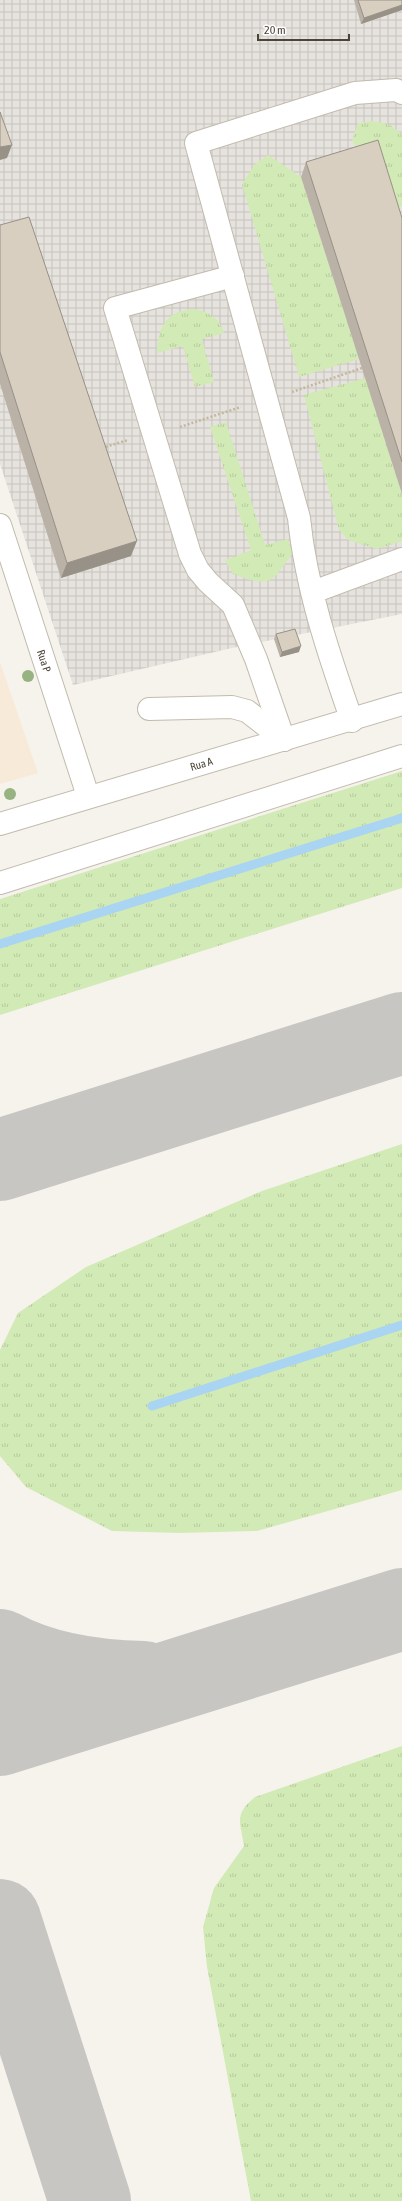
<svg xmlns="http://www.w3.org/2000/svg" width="402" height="2201" viewBox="0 0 402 2201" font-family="'Asap Condensed',sans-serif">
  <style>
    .commercial { fill: #f7ead8 }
    .industrial { fill: url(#industrial-grid) }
    .grass { fill: url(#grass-tufts) }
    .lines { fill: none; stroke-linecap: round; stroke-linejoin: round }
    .stream { stroke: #a9d4f2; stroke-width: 9 }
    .taxiway { stroke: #c8c6c3; stroke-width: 82 }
    .minor-casing { stroke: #c2bbae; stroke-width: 24 }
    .path { stroke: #c4b79f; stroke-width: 2.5; stroke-dasharray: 2 2; stroke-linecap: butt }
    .minor { stroke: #fff; stroke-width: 22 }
    .tree { fill: #97b381 }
    .wall { fill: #bab2a6 }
    .shaded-wall { fill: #979187 }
    .building { fill: #d8cfc1; stroke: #979187 }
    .labels { text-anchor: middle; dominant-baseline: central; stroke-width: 3.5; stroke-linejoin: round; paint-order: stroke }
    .street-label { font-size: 11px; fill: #4b4439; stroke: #fff }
  </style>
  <defs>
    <pattern id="industrial-grid" width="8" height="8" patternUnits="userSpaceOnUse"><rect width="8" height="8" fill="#e6e2dd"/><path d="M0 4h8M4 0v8" fill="none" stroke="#c7c3be"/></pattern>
    <pattern id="grass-tufts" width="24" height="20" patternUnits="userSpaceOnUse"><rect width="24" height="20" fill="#d2eab5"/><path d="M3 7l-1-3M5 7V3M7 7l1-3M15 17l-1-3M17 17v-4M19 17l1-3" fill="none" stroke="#b6ca9c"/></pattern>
  </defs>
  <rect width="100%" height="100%" fill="#f6f3ec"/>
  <!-- commercial -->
  <polygon class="commercial" points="0,662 38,773 0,784"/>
  <!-- industrial -->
  <polygon class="industrial" points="0,0 402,0 402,614 232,648 73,685 0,464"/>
  <!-- grass -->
  <g class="grass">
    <polygon points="372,121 389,124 402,134 402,206 389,210 352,140 358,123"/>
    <polygon points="268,155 301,177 359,359 299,377 242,184 255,164"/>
    <path d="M 196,309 C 210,313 220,318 224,333 L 202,339 L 214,382 L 195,387 L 183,346 L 157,353 C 158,325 167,310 196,309 Z"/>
    <polygon points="365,378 402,494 402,541 377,549 348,540 339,530 304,395"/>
    <path d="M 226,422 L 265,545 L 288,539 L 293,553 C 271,582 273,589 233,574 L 225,560 L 251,550 L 210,427 Z"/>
    <polygon points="402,771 402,888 0,1015 0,899"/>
    <polygon points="402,1144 402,1490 257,1531 179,1533 112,1531 26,1487 0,1456 0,1350 18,1313 86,1267 262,1191"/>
    <path d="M 402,1746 L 402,2201 L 251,2201 L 207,1967 L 203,1927 L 214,1888 L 244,1846 C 240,1821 234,1814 255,1797 Z"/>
  </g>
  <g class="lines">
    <!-- stream -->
    <g class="stream">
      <polyline points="0,944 402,818"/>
      <polyline points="152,1406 402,1325"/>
    </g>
    <!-- taxiway -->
    <g class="taxiway">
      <polyline points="0,1160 402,1033"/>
      <path d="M 0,1650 C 44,1674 94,1681 144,1682"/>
      <polyline points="0,1735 402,1609"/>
      <polyline points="0,1920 90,2201"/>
    </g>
    <defs>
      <g id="minor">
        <polyline points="233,276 115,308 190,554 198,570 208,582 233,605 256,659 284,740"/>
        <path id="s1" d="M 0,525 L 88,796"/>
        <polyline points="313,592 402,559"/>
        <polyline points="149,709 232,707 247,711 284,740"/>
        <path d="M 352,721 C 329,655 306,588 299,518 L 196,143 L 355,93 L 396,90 L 402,93"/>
        <path id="s2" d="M 0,824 L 402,704"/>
        <polyline points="0,883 402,756"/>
      </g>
    </defs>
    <!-- minor casing -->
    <use href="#minor" class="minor-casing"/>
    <!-- path -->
    <g class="path">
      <polyline points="292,392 362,368"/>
      <polyline points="180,427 241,407"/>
      <polyline points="102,448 128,440"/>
    </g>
    <!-- minor -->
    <use href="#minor" class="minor"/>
  </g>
  <!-- trees -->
  <g class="tree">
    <circle cx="28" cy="676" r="6"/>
    <circle cx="10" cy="794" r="6"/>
  </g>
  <!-- wall -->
  <g class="wall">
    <polygon points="354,0 402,0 402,10 361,24"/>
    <polygon points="306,162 402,218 402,494 301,177"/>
    <polygon points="0,225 131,556 61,578 0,384"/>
    <polygon points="276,634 299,652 280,657 274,639"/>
  </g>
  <!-- shaded-wall -->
  <g class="shaded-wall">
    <polygon points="402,5 402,10 361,24 364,18"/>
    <polygon points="12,145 7,158 0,160 0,147"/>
    <polygon points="137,541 131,556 61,578 67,563"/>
    <polygon points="301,646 299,652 280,657 282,652"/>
  </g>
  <!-- building -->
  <g class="building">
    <polygon points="358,0 402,0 402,5 364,18"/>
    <polygon points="0,112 12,145 0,147"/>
    <polygon points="378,140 402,218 402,462 306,162"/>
    <polygon points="29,217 137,541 67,563 0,352 0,225"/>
    <polygon points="295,629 301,646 282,652 276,634"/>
  </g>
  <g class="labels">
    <!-- street labels -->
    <g class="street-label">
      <text stroke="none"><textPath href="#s1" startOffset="143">Rua P</textPath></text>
      <text stroke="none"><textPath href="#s2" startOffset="210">Rua A</textPath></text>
    </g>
  </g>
  <!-- scale -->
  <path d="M258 34v6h91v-6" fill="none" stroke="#4b4439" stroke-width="2"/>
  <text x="264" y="34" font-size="12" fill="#4b4439" stroke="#ffffff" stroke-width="3" paint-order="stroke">20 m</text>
</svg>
